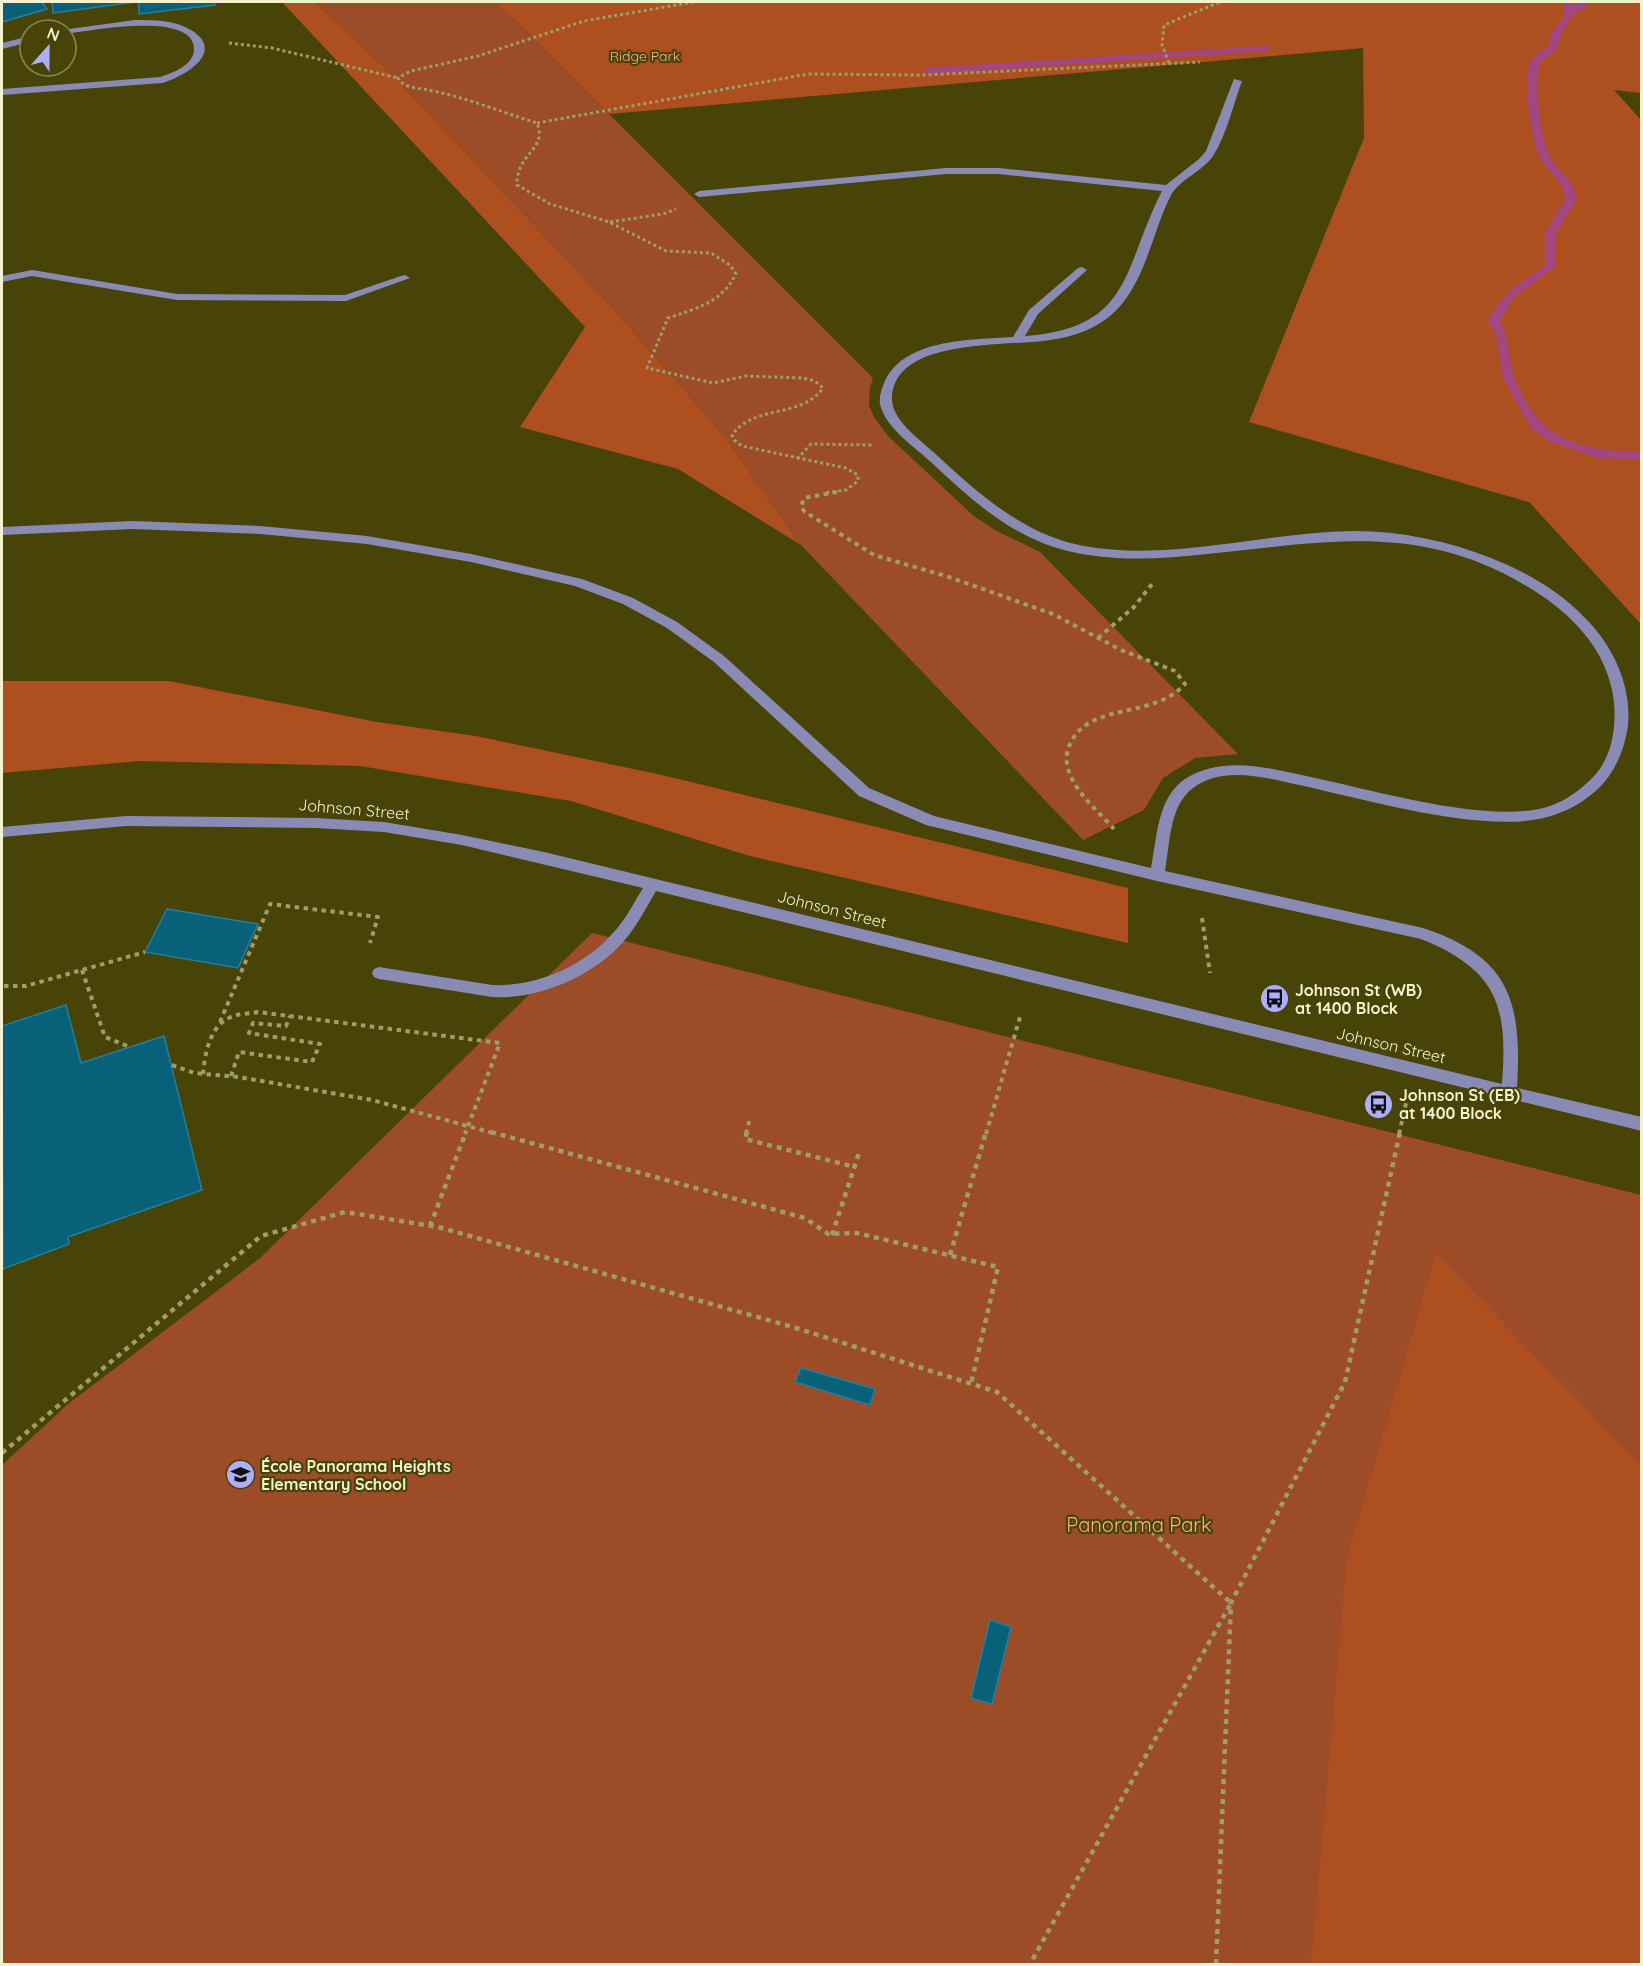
<svg xmlns="http://www.w3.org/2000/svg" width="1643" height="1966" viewBox="0 0 1643 1966" font-family="Quicksand,sans-serif">
  <style>
    .green { fill: #9c4c27 }
    .forest { fill: #ae4f1f }
    .lines { fill: none; stroke-linecap: round; stroke-linejoin: round }
    .stream { fill: #a24781; fill-rule: evenodd }
    .building { fill: #096179; stroke: #237f9c; stroke-width: 1.5 }
    .path-far2 { stroke: #a09d6d; stroke-width: 3; stroke-dasharray: 3 3; stroke-linecap: butt }
    .path-far1 { stroke: #a09d6d; stroke-width: 4; stroke-dasharray: 4.5 4.5; stroke-linecap: butt }
    .path { stroke: #a09d6d; stroke-width: 4.5; stroke-dasharray: 5 5; stroke-linecap: butt }
    .minor { fill: #8a8bb5; fill-rule: evenodd }
    .labels { text-anchor: middle; dominant-baseline: central; stroke-width: 4.5; stroke-linejoin: round; paint-order: stroke }
    .far-park-label { font-size: 14px; fill: #fdb08f; stroke: #484307 }
    .street-label { font-size: 16px; fill: #f4f2ce; stroke: #484307 }
    .poi-label { font-size: 16px; font-weight: bold; fill: #f4f2ce; stroke: #484307; text-anchor: start }
    .near-park-label { font-size: 20px; fill: #fdb08f; stroke: #484307 }
  </style>
  <rect width="100%" height="100%" fill="#484307"/>
  <!-- green -->
  <g class="green">
    <polygon points="315,2 492,2 514,19 873,378 870,388 869,405 874,417 888,436 975,517 995,530 1040,552 1238,754 1195,758 1163,778 1144,810 1083,840 801,545 722,433 609,304 394,77"/>
    <polygon points="592,933 1641,1195 1641,1964 2,1964 2,1465 68,1404 259,1259"/>
  </g>
  <!-- forest -->
  <g class="forest">
    <polygon points="282,2 315,2 394,77 609,304 722,433 801,545 678,469 520,427 585,327"/>
    <polygon points="492,2 1641,2 1641,93 1614,90 1641,120 1641,624 1529,502 1249,422 1364,138 1363,48 609,114 514,19"/>
    <polygon points="2,681 169,681 377,722 476,736 662,775 1128,888 1128,943 750,856 571,801 360,766 140,761 2,773"/>
    <polygon points="1436,1253 1641,1466 1641,1964 1311,1964 1347,1558"/>
  </g>
  <g class="lines">
    <!-- stream -->
    <g class="stream">
      <path d="M 1563,2 L 1572,2 L 1574,6 L 1580,2 L 1590,2 L 1584,9 L 1575,13 L 1563,30 L 1556,51 L 1540,62 C 1535,85 1538,140 1552,160 C 1560,174 1576,182 1576,200 L 1556,233 L 1555,267 L 1514,297 L 1500,321 C 1511,341 1507,359 1515,379 C 1540,442 1579,451 1642,452 L 1642,460 L 1596,458 L 1548,441 L 1531,428 L 1503,378 L 1496,335 L 1488,321 C 1500,293 1521,283 1545,266 L 1545,233 L 1565,200 C 1566,181 1547,173 1540,157 C 1531,140 1522,79 1531,61 C 1534,54 1542,51 1548,47 L 1551,33 L 1564,17 Z"/>
      <polygon points="1267,46 1270,47 1270,51 928,74 923,71 928,68"/>
    </g>
  </g>
  <!-- building -->
  <g class="building">
    <polygon points="2,2 42,2 47,9 2,22"/>
    <polygon points="52,2 128,2 129,3 53,13"/>
    <polygon points="139,2 215,2 215,5 139,14"/>
    <polygon points="167,909 258,924 238,968 145,952"/>
    <polygon points="66,1005 81,1063 164,1036 202,1190 68,1237 69,1244 3,1269 2,1026"/>
    <polygon points="801,1368 875,1389 870,1405 795,1382"/>
    <polygon points="990,1620 1011,1627 992,1704 971,1698"/>
  </g>
  <g class="lines">
    <!-- path-far2 -->
    <g class="path-far2">
      <path d="M 694,2 L 584,21 L 478,56 L 411,71 L 398,78 C 403,88 417,88 428,90 C 465,97 501,112 537,123 C 548,150 516,153 517,185 L 550,204 L 609,222 L 666,251 L 711,253 L 730,265 L 736,274 C 721,303 697,308 668,318 L 647,368 L 713,383 L 746,376 L 803,378 L 815,381 L 823,388 C 801,419 754,404 732,435 L 734,440 L 742,446 L 846,468 L 858,475 L 858,481 L 846,490 L 823,493"/>
      <polyline points="229,43 272,48 398,78"/>
      <polyline points="1169,63 1162,45 1164,25 1220,2"/>
      <polyline points="537,123 808,74 922,75 1200,62"/>
      <polyline points="610,222 663,214 676,209"/>
      <polyline points="797,459 811,444 872,445"/>
    </g>
    <!-- path-far1 -->
    <g class="path-far1">
      <path d="M 837,492 L 804,498 L 801,507 L 805,512 L 874,555 L 949,577 L 1053,614 L 1121,650 L 1175,671 L 1185,684 C 1153,719 1094,702 1072,740 C 1052,774 1093,805 1114,829"/>
      <polyline points="1098,638 1134,607 1152,584"/>
      <polyline points="1202,918 1210,973"/>
      <polyline points="82,970 105,1037 130,1047"/>
      <polyline points="4,986 26,986 145,952"/>
      <polyline points="220,1022 270,904 378,917 370,943"/>
      <polyline points="172,1065 194,1073 238,1077 372,1100 497,1134"/>
      <path d="M 203,1074 C 205,1055 209,1027 229,1018 C 238,1013 249,1014 258,1012 L 500,1043 L 465,1134"/>
      <polyline points="231,1076 239,1052 312,1062 320,1044 249,1033 253,1023 286,1026 290,1016"/>
      <polyline points="746,1134 750,1118"/>
      <polyline points="986,1134 1020,1017"/>
      <polyline points="1399,1134 1407,1099"/>
    </g>
    <!-- path -->
    <g class="path">
      <polyline points="491,1132 805,1218 828,1234 857,1233 998,1267 971,1384"/>
      <polyline points="747,1132 745,1139 855,1167"/>
      <polyline points="430,1226 466,1132"/>
      <polyline points="832,1235 860,1150"/>
      <polyline points="950,1255 986,1132"/>
      <polyline points="2,1453 261,1236 345,1212 438,1227 793,1327 997,1392 1231,1603 1030,1964"/>
      <polyline points="1216,1964 1231,1603 1345,1382 1400,1132"/>
    </g>
    <!-- minor -->
    <g class="minor">
      <path d="M 135,20 C 154,20 175,20 191,30 C 227,52 184,77 162,83 L 2,95 L 2,89 L 160,77 C 172,73 193,66 194,50 C 196,10 88,31 66,34 L 66,30 L 62,30 Z"/>
      <polygon points="30,36 30,42 2,49 2,43"/>
      <path d="M 1234,79 L 1242,81 C 1233,105 1227,134 1213,156 C 1201,173 1179,179 1170,197 C 1149,240 1143,299 1097,325 C 1083,333 1066,338 1050,340 C 1008,347 896,337 892,397 C 890,421 925,443 940,458 C 982,497 1026,535 1084,546 C 1174,562 1264,532 1354,531 C 1401,531 1448,541 1491,558 C 1526,572 1558,590 1584,617 C 1612,644 1632,685 1628,725 C 1625,748 1616,771 1599,788 C 1587,799 1574,808 1557,814 C 1494,839 1359,797 1290,783 C 1260,776 1220,767 1193,788 C 1169,806 1170,844 1165,871 L 1423,928 C 1511,957 1522,1003 1517,1088 L 1642,1117 L 1642,1131 L 656,891 C 646,908 637,926 624,941 C 593,977 537,1000 492,997 L 379,979 L 374,977 L 372,973 L 374,969 L 379,967 L 492,985 C 535,987 583,967 612,934 C 625,921 633,904 643,888 L 462,845 L 384,832 L 316,828 L 126,826 L 2,837 L 2,827 L 126,816 L 316,818 L 384,822 L 462,835 L 544,852 L 1502,1084 C 1508,1007 1498,970 1421,939 L 1157,881 L 926,825 L 859,796 L 714,662 L 667,628 L 623,604 L 575,586 L 471,562 L 367,544 L 260,534 L 133,529 L 2,535 L 2,527 L 133,521 L 260,526 L 367,536 L 471,554 L 582,579 L 633,598 L 677,622 L 724,656 L 869,788 L 934,816 L 1151,868 C 1157,838 1157,798 1185,779 C 1219,757 1261,766 1297,774 C 1363,787 1485,825 1547,807 C 1566,801 1582,789 1595,775 C 1614,754 1618,718 1612,690 C 1603,646 1570,613 1533,590 C 1423,521 1328,542 1207,554 C 1153,560 1097,563 1045,544 C 1001,527 966,495 932,463 C 916,448 890,431 882,410 C 878,402 880,394 883,386 C 900,338 971,340 1013,337 L 1029,310 L 1078,268 L 1082,267 L 1087,270 L 1038,314 L 1025,336 C 1133,328 1122,269 1162,191 L 998,174 L 946,174 L 699,197 L 694,194 L 699,191 L 946,168 L 998,168 L 1166,185 L 1199,159 L 1206,151 Z"/>
      <polygon points="32,270 177,294 345,295 401,276 405,275 410,278 346,301 177,300 32,276 2,282 2,276"/>
    </g>
  </g>
  <!-- icons -->
  <defs>
    <symbol id="bus-disc" viewBox="-11 -11 22 22"><circle r="9.5" fill="#afaefa" stroke="#484307"/><path d="M-5-6H5V4H4V6H2V4H-2V6H-4V4H-5ZM-3.5-4V0h7V-4ZM-3.5 1.2v1.5H-2V1.2ZM2 1.2v1.5H3.5V1.2Z" fill="#111"/></symbol>
    <symbol id="school-disc" viewBox="-11 -11 22 22"><circle r="9.5" fill="#afaefa" stroke="#484307"/><path d="M0-5L7-2L0 1L-7-2ZM-4 1L0 2.5L4 1V4Q0 6-4 4Z" fill="#111"/></symbol>
  </defs>
  <g fill-rule="evenodd">
    <use href="#bus-disc" x="1258" y="982" width="33" height="33"/>
    <use href="#bus-disc" x="1362" y="1088" width="33" height="33"/>
    <use href="#school-disc" x="224" y="1458" width="33" height="33"/>
  </g>
  <g class="labels">
    <!-- far-park labels -->
    <g class="far-park-label">
      <text x="645" y="56">Ridge Park</text>
    </g>
    <!-- street labels -->
    <g class="street-label">
      <text transform="translate(354 809) rotate(5)">Johnson Street</text>
      <text transform="translate(832 909) rotate(14)">Johnson Street</text>
      <text transform="translate(1391 1045) rotate(13)">Johnson Street</text>
    </g>
    <!-- poi labels -->
    <g class="poi-label">
      <text x="1295" y="990">Johnson St (WB)<tspan x="1295" dy="18">at 1400 Block</tspan></text>
      <text x="1399" y="1095">Johnson St (EB)<tspan x="1399" dy="18">at 1400 Block</tspan></text>
      <text x="261" y="1466">École Panorama Heights<tspan x="261" dy="18">Elementary School</tspan></text>
    </g>
    <!-- near-park labels -->
    <g class="near-park-label">
      <text x="1139" y="1524">Panorama Park</text>
    </g>
  </g>
  <!-- border -->
  <rect width="1643" height="1966" fill="none" stroke="#f4f2ce" stroke-width="6"/>
  <!-- north arrow -->
  <g transform="translate(48 48) rotate(21)"><circle r="28" fill="#484307" stroke="#8d8957" stroke-width="1.5"/>
  <path d="M0-4.5L10 22L0 15L-10 22Z" fill="#afaefa"/>
  <text y="-9" font-size="16" font-weight="bold" text-anchor="middle" fill="#f4f2ce">N</text>
  </g>
</svg>
